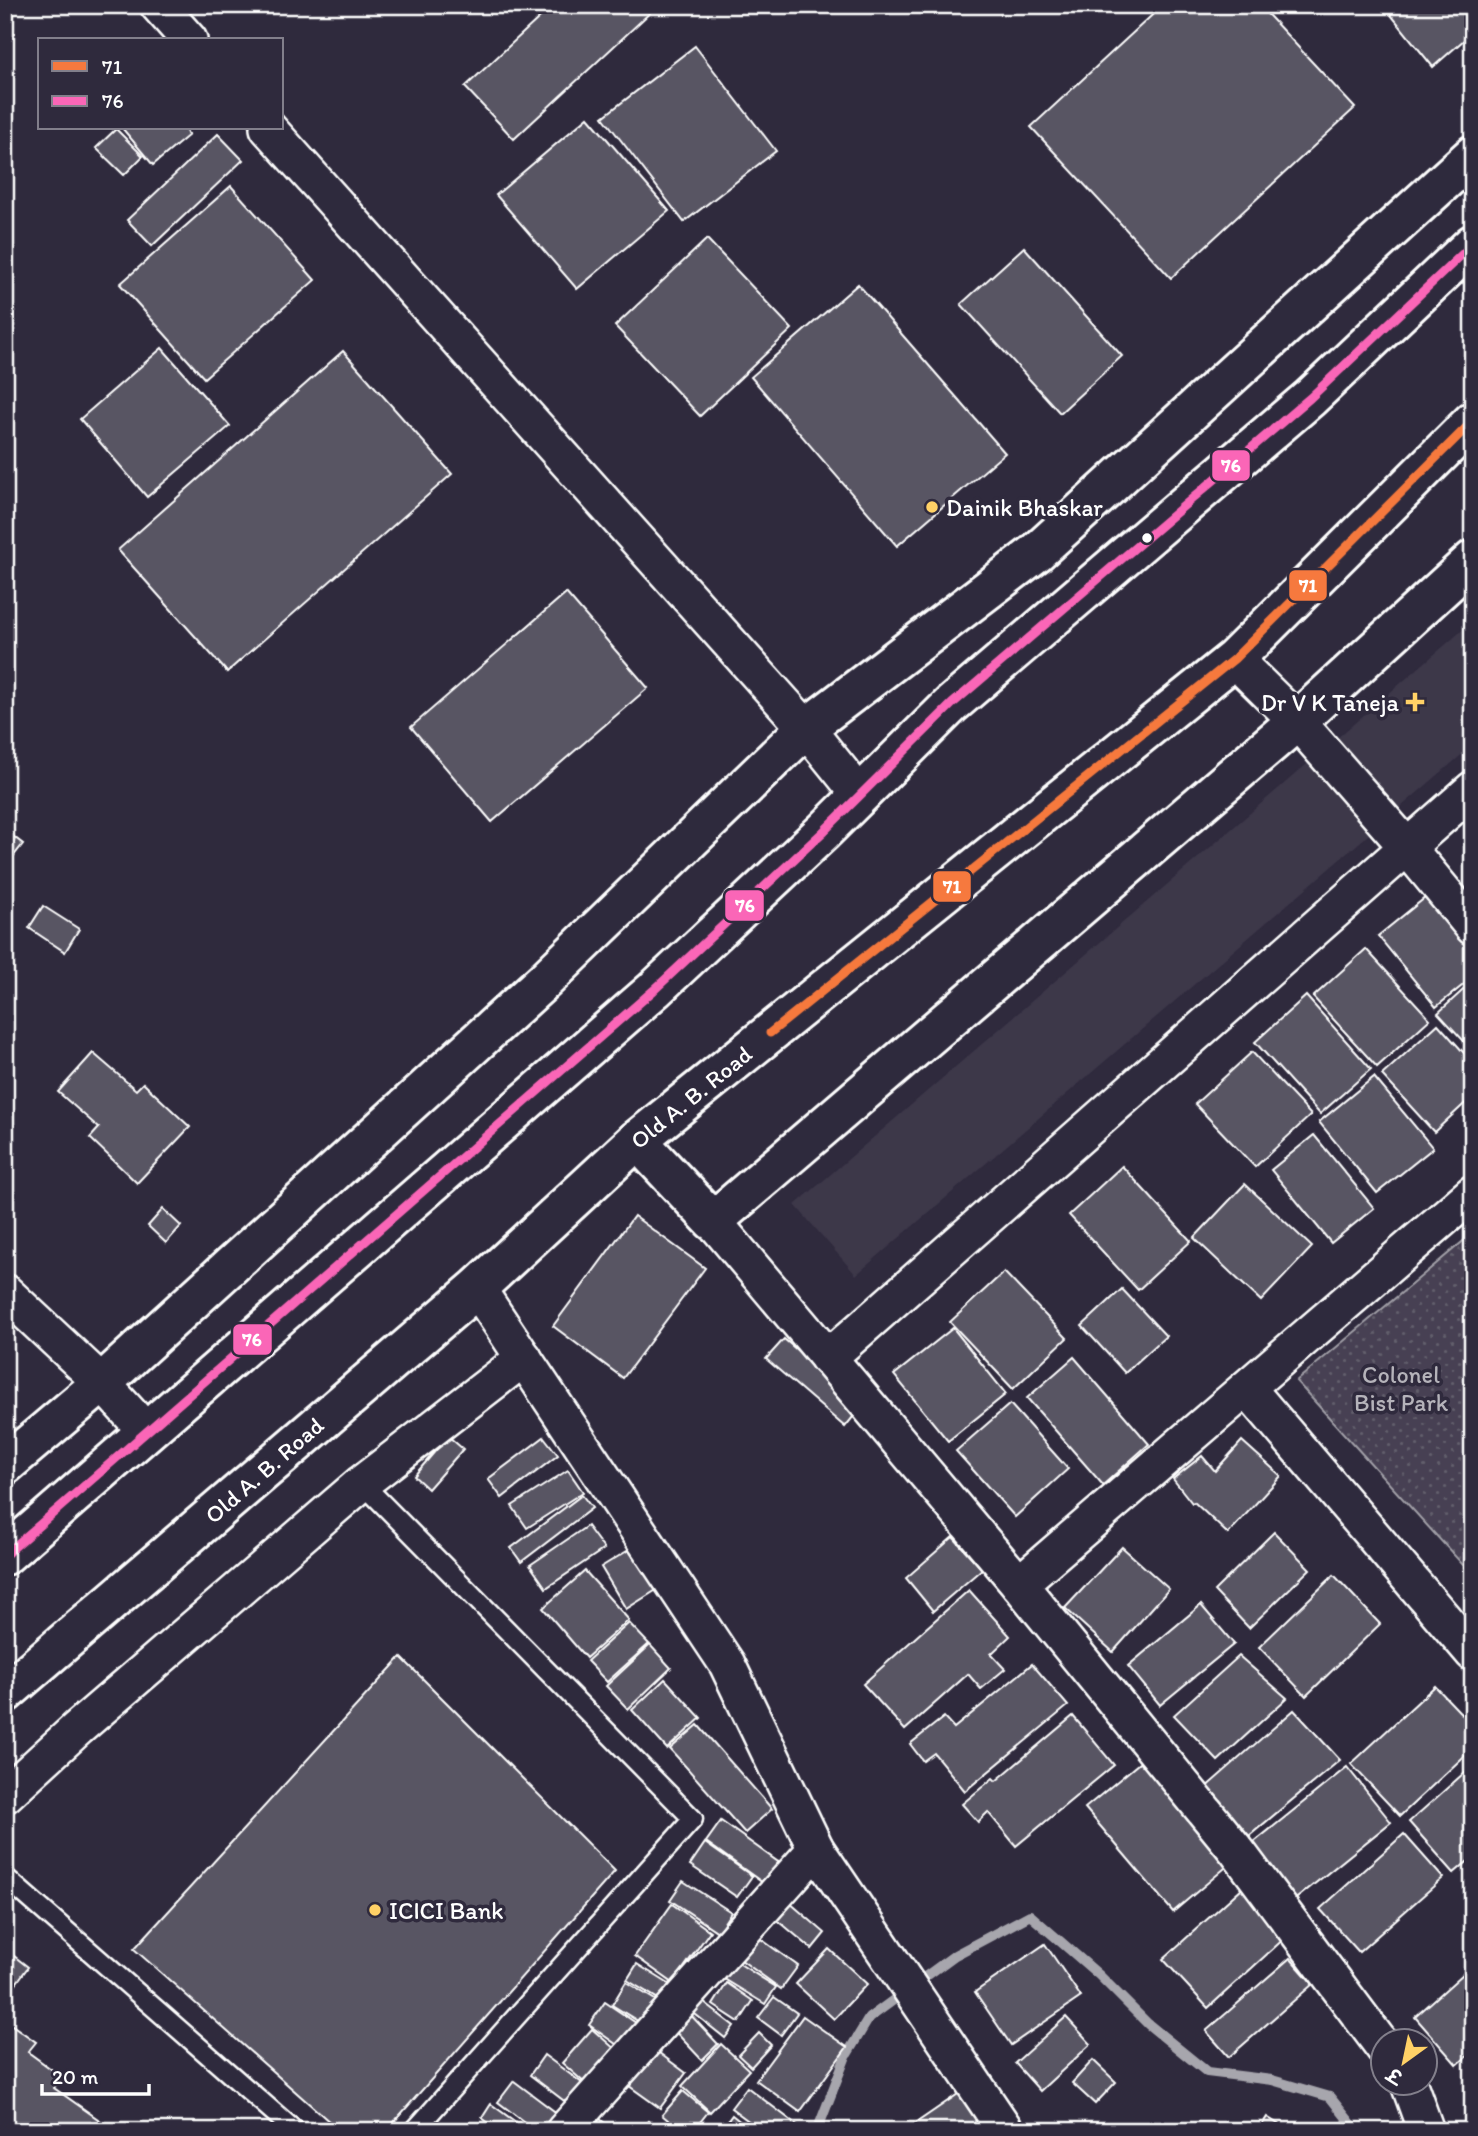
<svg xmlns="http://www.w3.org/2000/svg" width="1478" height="2136" viewBox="0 0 1478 2136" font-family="Itim,'Playpen Sans Deva',sans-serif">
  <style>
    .built { fill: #3c3749 }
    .park { fill: url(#park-dots); stroke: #a2a0a8; stroke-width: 2 }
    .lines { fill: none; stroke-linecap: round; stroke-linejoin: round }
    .stream { stroke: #a7a6ad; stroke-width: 10 }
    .building { fill: #595564; stroke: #fff; stroke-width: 2 }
    .service-casing { stroke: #fff; stroke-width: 23 }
    .minor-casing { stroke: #fff; stroke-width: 40 }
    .tertiary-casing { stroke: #fff; stroke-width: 44 }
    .secondary-casing { stroke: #fff; stroke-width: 44 }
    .service { stroke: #2f2a3d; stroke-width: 18 }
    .minor { stroke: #2f2a3d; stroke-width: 35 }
    .tertiary { stroke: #2f2a3d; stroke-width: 38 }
    .secondary { stroke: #2f2a3d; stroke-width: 38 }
    .bus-1-casing { stroke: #2f2a3d; stroke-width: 14 }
    .bus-2-casing { stroke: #2f2a3d; stroke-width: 14 }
    .bus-1 { stroke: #f6793e; stroke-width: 9 }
    .bus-2 { stroke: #fa66b7; stroke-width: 9 }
    .poi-dot { fill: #ffd166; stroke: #2f2a3d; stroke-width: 2.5 }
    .bus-dot { fill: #fff; stroke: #2f2a3d; stroke-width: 2.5 }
    .labels { text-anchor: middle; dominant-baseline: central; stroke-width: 7; stroke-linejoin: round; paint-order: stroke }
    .poi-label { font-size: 24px; fill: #fff; stroke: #2f2a3d; text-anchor: start }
    .street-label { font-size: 24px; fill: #fff; stroke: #2f2a3d }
    .park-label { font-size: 24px; fill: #b5b3ba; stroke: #2f2a3d }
    .line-badge { stroke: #2f2a3d; stroke-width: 2.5 }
    .badge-label { font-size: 19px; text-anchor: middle; font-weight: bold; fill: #fff }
  </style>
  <defs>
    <pattern id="park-dots" width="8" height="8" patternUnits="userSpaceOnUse" patternTransform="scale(1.75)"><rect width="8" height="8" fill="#464152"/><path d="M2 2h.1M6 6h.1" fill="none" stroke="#625e6c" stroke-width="1.8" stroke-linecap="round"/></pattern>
  </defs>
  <rect width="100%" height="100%" fill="#2f2a3d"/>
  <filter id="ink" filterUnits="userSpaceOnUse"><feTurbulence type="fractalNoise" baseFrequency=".0143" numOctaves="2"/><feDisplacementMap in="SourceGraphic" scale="14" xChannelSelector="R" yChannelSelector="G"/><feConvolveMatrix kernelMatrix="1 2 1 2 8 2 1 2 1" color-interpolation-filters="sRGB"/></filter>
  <g filter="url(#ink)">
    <!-- built -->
    <polygon class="built" points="1473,621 1473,745 856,1275 795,1205"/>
    <!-- park -->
    <polygon class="park" points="1473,1233 1473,1576 1296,1381"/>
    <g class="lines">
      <!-- stream -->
      <polyline class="stream" points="817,2131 846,2056 869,2018 955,1955 1030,1915 1099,1975 1148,2024 1207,2072 1272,2080 1330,2097 1357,2131"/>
    </g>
    <!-- building -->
    <g class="building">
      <polygon points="553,5 649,5 653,10 514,139 465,87"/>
      <polygon points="1163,5 1259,5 1355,108 1171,278 1031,127"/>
      <polygon points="1383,5 1473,5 1473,32 1433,67"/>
      <polygon points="695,46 776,151 684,222 603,117"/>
      <polygon points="588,117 669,211 577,289 496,195"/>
      <polygon points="122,128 183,128 189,135 153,165"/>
      <polygon points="116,129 143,156 124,175 96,148"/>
      <polygon points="218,134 243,160 152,246 127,220"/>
      <polygon points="231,186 315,280 204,378 120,284"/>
      <polygon points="707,239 792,329 700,416 615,326"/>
      <polygon points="1024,247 1122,356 1060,413 961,304"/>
      <polygon points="858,284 1005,453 897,546 751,377"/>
      <polygon points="162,348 230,426 147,497 80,419"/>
      <polygon points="343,351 452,474 227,672 118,550"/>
      <polygon points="566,593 648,688 492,822 411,727"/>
      <polygon points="5,830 23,844 5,867"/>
      <polygon points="1431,893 1473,944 1473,977 1436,1007 1378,936"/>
      <polygon points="43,906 79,929 65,952 29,928"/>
      <polygon points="1366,949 1430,1019 1377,1067 1313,997"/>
      <polygon points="1473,981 1473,1051 1438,1013"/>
      <polygon points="1306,996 1371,1069 1320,1114 1255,1042"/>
      <polygon points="1438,1024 1473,1063 1473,1096 1434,1132 1382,1075"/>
      <polygon points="1252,1052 1311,1115 1255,1167 1195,1104"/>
      <polygon points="93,1053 136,1090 143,1083 190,1127 137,1183 90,1138 99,1128 58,1092"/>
      <polygon points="1374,1077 1433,1148 1377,1193 1319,1122"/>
      <polygon points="1314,1135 1374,1208 1331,1243 1271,1170"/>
      <polygon points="1122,1166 1191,1241 1138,1290 1069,1215"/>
      <polygon points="1245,1184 1312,1247 1261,1301 1194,1238"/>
      <polygon points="163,1209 181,1226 166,1243 148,1226"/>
      <polygon points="634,1216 705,1268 623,1378 553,1326"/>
      <polygon points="1004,1272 1067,1338 1013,1389 950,1322"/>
      <polygon points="1122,1289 1166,1336 1125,1373 1082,1326"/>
      <polygon points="953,1328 1006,1394 948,1441 894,1375"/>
      <polygon points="784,1339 862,1406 845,1427 766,1359"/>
      <polygon points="1074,1357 1149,1444 1103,1485 1027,1398"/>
      <polygon points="1010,1404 1068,1469 1015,1517 956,1451"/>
      <polygon points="448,1436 463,1449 428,1489 414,1476"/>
      <polygon points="544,1437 558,1455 502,1498 488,1479"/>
      <polygon points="1242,1441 1281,1476 1228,1534 1194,1502 1192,1503 1173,1479 1202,1456 1215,1471"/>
      <polygon points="568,1470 583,1492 527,1528 512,1506"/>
      <polygon points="582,1495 592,1508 521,1562 511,1548"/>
      <polygon points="587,1526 604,1549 546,1588 530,1565"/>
      <polygon points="1274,1532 1310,1569 1249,1628 1214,1591"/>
      <polygon points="953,1537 982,1569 933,1611 906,1578"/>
      <polygon points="1122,1547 1169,1589 1113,1652 1065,1608"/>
      <polygon points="632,1548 658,1589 626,1609 601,1567"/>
      <polygon points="585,1571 629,1620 586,1658 543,1608"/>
      <polygon points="1334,1575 1380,1624 1306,1696 1259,1647"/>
      <polygon points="969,1590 1010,1636 991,1654 1005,1669 981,1689 968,1674 905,1730 863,1684"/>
      <polygon points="1201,1605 1234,1644 1160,1705 1128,1666"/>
      <polygon points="629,1623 649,1644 607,1682 587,1661"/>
      <polygon points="650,1645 671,1668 628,1709 606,1686"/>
      <polygon points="1239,1656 1287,1698 1218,1761 1174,1715"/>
      <polygon points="401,1657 615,1871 386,2131 340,2131 134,1949"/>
      <polygon points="1032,1664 1068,1706 965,1791 934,1753 923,1761 910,1744 944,1717 954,1728"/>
      <polygon points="665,1679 701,1718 667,1749 632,1710"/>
      <polygon points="1435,1686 1473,1726 1473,1748 1400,1816 1351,1764"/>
      <polygon points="1294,1710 1340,1760 1249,1836 1205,1788"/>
      <polygon points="1073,1716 1114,1765 1016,1846 988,1812 978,1822 962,1804 993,1778 996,1781"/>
      <polygon points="698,1725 772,1809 745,1833 670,1749"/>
      <polygon points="1144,1759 1231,1863 1173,1912 1085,1808"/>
      <polygon points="1473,1765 1473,1857 1454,1873 1409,1822"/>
      <polygon points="1347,1767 1391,1822 1292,1902 1248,1847"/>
      <polygon points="721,1821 781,1864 766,1885 706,1842"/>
      <polygon points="1404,1834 1443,1878 1359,1952 1320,1909"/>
      <polygon points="705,1843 752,1876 737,1897 690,1865"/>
      <polygon points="683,1881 731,1912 718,1932 670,1900"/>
      <polygon points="1242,1888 1287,1936 1208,2008 1163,1959"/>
      <polygon points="782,1896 825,1933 812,1949 768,1912"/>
      <polygon points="672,1904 710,1931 673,1983 635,1956"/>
      <polygon points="754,1934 798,1966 781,1989 737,1957"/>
      <polygon points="1045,1944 1081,1997 1011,2045 975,1992"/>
      <polygon points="5,1949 28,1967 12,1989 5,1985"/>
      <polygon points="829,1949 867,1984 834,2019 796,1984"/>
      <polygon points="1290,1958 1313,1984 1229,2057 1206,2031"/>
      <polygon points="732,1959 776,1987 765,2004 721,1977"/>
      <polygon points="637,1964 669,1984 660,2000 627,1980"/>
      <polygon points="1473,1965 1473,2051 1457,2065 1415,2017"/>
      <polygon points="626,1982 660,2003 646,2026 612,2005"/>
      <polygon points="727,1983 753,2001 739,2022 713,2005"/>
      <polygon points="774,1997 797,2013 781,2035 758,2018"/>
      <polygon points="699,1999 734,2026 725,2038 690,2010"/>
      <polygon points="605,2002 639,2025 623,2049 589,2025"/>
      <polygon points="687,2011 718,2044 702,2060 670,2026"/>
      <polygon points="803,2016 847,2047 800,2112 756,2080"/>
      <polygon points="1066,2017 1091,2044 1040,2091 1015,2063"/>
      <polygon points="5,2020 36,2042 28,2052 62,2077 54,2088 115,2131 5,2131"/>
      <polygon points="592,2029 624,2057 594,2091 562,2063"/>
      <polygon points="759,2033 771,2045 751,2067 738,2055"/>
      <polygon points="721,2044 749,2070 710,2112 682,2086"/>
      <polygon points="651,2047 686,2073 660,2108 625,2083"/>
      <polygon points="544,2055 582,2083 567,2103 530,2075"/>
      <polygon points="1093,2060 1116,2082 1095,2104 1072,2083"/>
      <polygon points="514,2081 558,2114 546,2131 536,2131 498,2102"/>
      <polygon points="747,2087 801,2128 799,2131 762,2131 731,2108"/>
      <polygon points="967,2088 995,2131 908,2131 907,2129"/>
      <polygon points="683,2091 708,2112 693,2131 681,2131 662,2115"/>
      <polygon points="491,2104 528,2131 500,2131 482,2118"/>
      <polygon points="593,2113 614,2131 578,2131"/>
      <polygon points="732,2115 752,2131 720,2131"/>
      <polygon points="1267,2117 1289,2131 1258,2131"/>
      <polygon points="648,2121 659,2131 639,2131"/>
    </g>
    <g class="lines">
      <defs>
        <g id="service">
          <polyline points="362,1483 693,1819 414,2131"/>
          <polyline points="5,1877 295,2131"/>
        </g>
        <g id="minor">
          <polyline points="158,5 189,40"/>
          <polyline points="268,128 806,728 860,795"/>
          <polyline points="1234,659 1297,721 1407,847 1473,927"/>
          <polyline points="713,1221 1019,1584 1237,1851 1384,2048"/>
          <polyline points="477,1288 727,1664 816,1849 1006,2131"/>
          <polyline points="5,1292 102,1383 147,1432"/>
          <polyline points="828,1358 1473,789"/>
          <polyline points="1247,1388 1473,1653"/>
          <polyline points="1019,1584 1473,1193"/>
          <polyline points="5,1795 78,1728 362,1483 524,1358"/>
          <polyline points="1409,2084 1426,2131"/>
          <polyline points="564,2131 816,1849"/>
        </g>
        <g id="tertiary">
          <polyline points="637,1140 713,1221 1297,721 1473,560"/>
          <polyline points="5,1465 102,1383 545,980 806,728 1036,553 1473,155"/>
        </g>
        <g id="secondary">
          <polyline points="5,1555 654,990 823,832 952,704 1310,398 1473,244"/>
          <polyline points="5,1693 477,1288 637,1140 1234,659 1473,421"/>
        </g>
      </defs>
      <!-- service casing -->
      <use href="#service" class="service-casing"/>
      <!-- minor casing -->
      <use href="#minor" class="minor-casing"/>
      <!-- tertiary casing -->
      <use href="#tertiary" class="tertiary-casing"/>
      <!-- secondary casing -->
      <use href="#secondary" class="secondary-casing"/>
      <!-- service -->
      <use href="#service" class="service"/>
      <!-- minor -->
      <use href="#minor" class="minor"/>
      <!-- tertiary -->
      <use href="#tertiary" class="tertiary"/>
      <!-- secondary -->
      <use href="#secondary" class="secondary"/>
      <defs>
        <polyline id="bus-1" points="770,1033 1234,659 1473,421"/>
        <polyline id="bus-2" points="5,1555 654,990 823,832 952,704 1310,398 1473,244"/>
      </defs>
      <!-- bus-1 casing -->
      <use href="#bus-1" class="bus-1-casing"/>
      <!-- bus-2 casing -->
      <use href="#bus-2" class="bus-2-casing"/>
      <!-- bus-1 -->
      <use href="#bus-1" class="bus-1"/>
      <!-- bus-2 -->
      <use href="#bus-2" class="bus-2"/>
    </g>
  </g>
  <!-- markers -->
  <g class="poi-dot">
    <circle cx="932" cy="507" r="7"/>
    <path d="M1411.5 691.5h7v7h7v7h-7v7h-7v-7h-7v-7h7z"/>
    <circle cx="375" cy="1910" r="7"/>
  </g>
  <circle class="bus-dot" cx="1147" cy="538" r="6"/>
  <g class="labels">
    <!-- poi labels -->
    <g class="poi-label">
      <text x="946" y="507">Dainik Bhaskar</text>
      <text x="1399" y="702" text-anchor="end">Dr V K Taneja</text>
      <text x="389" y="1910">ICICI Bank</text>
    </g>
    <!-- street labels -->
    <g class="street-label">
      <text transform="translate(691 1097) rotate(-39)">Old A. B. Road</text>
      <text transform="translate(264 1470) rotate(-41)">Old A. B. Road</text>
    </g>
    <!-- park labels -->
    <g class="park-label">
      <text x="1401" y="1374">Colonel<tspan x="1401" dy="28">Bist Park</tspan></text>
    </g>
  </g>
  <g class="line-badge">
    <rect x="1211" y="449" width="40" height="33" rx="7" fill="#fa66b7"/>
    <rect x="1288" y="569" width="40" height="33" rx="7" fill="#f6793e"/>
    <rect x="932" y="870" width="40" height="33" rx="7" fill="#f6793e"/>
    <rect x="724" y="889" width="41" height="33" rx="7" fill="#fa66b7"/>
    <rect x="232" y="1323" width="41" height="33" rx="7" fill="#fa66b7"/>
  </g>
  <g class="badge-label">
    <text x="1231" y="472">76</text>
    <text x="1308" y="592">71</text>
    <text x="952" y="893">71</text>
    <text x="745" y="912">76</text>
    <text x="252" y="1346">76</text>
  </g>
  <!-- margin -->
  <rect width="1478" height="2136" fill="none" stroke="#2f2a3d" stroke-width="28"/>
  <rect x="14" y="14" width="1450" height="2108" fill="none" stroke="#fff" stroke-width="2.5" filter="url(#ink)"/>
  <!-- legend -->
  <rect x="38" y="38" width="245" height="91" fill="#2f2a3d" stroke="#827f8b" stroke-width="2"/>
  <rect x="52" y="61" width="35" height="10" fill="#f6793e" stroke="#827f8b" stroke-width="2"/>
  <text x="102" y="74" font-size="21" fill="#ffffff">71</text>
  <rect x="52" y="96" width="35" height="10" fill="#fa66b7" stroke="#827f8b" stroke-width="2"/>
  <text x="102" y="108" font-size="21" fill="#ffffff">76</text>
  <!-- north arrow -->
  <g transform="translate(1404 2062) rotate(213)"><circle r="33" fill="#2f2a3d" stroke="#827f8b" stroke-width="2"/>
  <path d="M0-5L12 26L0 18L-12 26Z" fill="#ffd166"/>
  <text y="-10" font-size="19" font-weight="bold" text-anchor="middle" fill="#ffffff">उ</text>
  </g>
  <!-- scale -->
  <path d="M42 2084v10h107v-10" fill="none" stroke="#ffffff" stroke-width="3.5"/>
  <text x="52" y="2084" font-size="21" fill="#ffffff" stroke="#2f2a3d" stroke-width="5" paint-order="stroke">20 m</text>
</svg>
